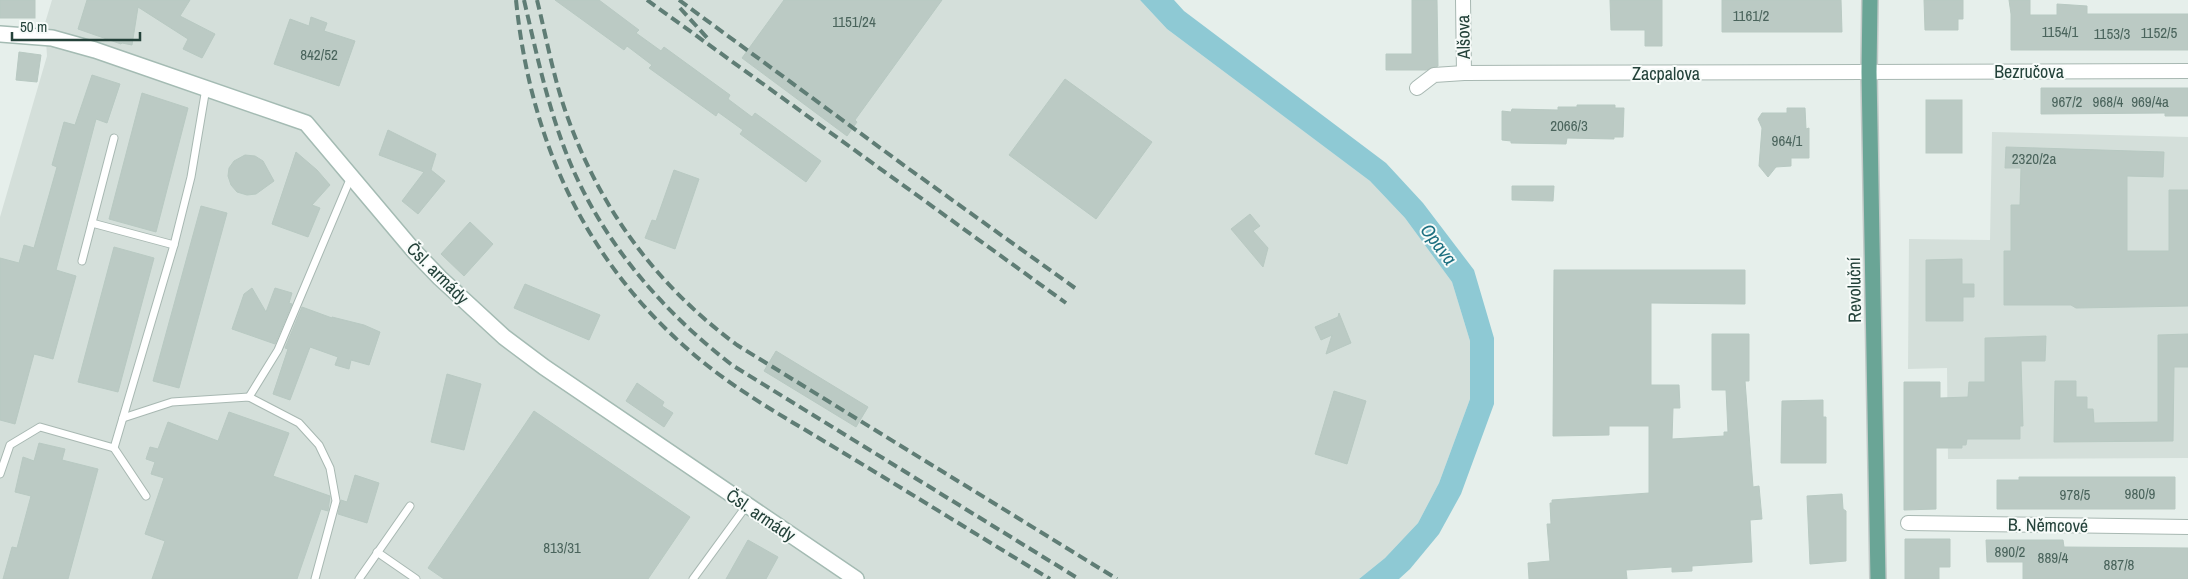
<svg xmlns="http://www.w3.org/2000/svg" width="2188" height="579" viewBox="0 0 2188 579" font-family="'Archivo Narrow',sans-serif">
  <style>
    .built { fill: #d4dfda }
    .water { fill: #8ec9d4 }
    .building { fill: #bbcac4; stroke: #b8c9c2 }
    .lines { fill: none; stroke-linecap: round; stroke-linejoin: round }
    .service-casing { stroke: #a8b8b2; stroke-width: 9 }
    .minor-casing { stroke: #a8b8b2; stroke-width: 16 }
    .secondary-casing { stroke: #a4bbb3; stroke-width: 18 }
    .primary-casing { stroke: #c2cac8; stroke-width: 18 }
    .service { stroke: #fff; stroke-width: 7 }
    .minor { stroke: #fff; stroke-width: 14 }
    .secondary { stroke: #fff; stroke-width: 15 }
    .primary { stroke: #6aa596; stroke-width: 15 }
    .rail { stroke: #5f7d75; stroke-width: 4; stroke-dasharray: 10 5; stroke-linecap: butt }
    .labels { text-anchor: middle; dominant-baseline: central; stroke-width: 4; stroke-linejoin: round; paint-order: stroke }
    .number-label { font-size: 15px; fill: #4a645c }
    .street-label { font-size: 18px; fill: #24423a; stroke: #f7fbf9 }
    .water-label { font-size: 19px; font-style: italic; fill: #1c6f80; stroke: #f7fbf9 }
  </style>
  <rect width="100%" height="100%" fill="#e6efeb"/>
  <!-- built -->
  <g class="built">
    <polygon points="52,0 1140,0 1167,29 1370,181 1405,218 1452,282 1470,341 1470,399 1439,483 1418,523 1385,558 1359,579 0,579 0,217 47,56 45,23"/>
    <polygon points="1992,132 2188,137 2188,458 1948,459 1947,368 1908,369 1909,239 1990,240"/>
  </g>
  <!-- water -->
  <polygon class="water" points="1140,0 1174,0 1184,11 1386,163 1423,203 1474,270 1494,338 1494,404 1461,494 1439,534 1410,569 1399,579 1359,579 1385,558 1418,523 1439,483 1470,399 1470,341 1452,282 1405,218 1370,181 1167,29"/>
  <!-- building -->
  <g class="building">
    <rect x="0" y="0" width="35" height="18"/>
    <polygon points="87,0 190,0 180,16 215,34 202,58 183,49 188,39 138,7 132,45 122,43 121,44 78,29"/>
    <polygon points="555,0 599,0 639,30 636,33 661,51 664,47 730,95 728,99 752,117 755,113 821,161 806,182 740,134 743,130 718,112 716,116 649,68 652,65 627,46 624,50"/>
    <polygon points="784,0 942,0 855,120 857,122 847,136 742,58"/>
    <polygon points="1412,0 1437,0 1438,66 1426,70 1386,70 1386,54 1412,54"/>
    <polygon points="1610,0 1662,0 1662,46 1645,46 1645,30 1611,30"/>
    <polygon points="1722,0 1841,0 1842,32 1722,32"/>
    <polygon points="1924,0 1963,0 1963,19 1958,19 1958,30 1925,30"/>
    <polygon points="2009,0 2030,0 2030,15 2057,15 2057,4 2087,6 2087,14 2188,14 2188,50 2011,50 2011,14"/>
    <polygon points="311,17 327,23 324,31 355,41 339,86 274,64 290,19 309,26"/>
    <polygon points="19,52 41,55 37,82 16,80"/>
    <polygon points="92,75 120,84 107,123 96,119 56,270 76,276 53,359 34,354 15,424 0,420 0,258 19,263 24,245 34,248 57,167 52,165 64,122 75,125"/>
    <polygon points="1065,79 1152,142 1096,219 1009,155"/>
    <polygon points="2041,88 2188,88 2188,116 2165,116 2165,113 2041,114"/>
    <polygon points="142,93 188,108 156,232 109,219"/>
    <rect x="1926" y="100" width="36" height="53"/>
    <polygon points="1577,105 1615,105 1615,108 1624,108 1623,137 1614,137 1614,139 1567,138 1566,144 1511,143 1511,141 1502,140 1502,111 1511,112 1512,109 1558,110 1558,107 1577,107"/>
    <polygon points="1787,108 1805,108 1806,129 1809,128 1809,158 1791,158 1791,166 1776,167 1768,177 1759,166 1762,128 1758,119 1762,113 1787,113"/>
    <polygon points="388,130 436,154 431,170 445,181 418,214 402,201 424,172 379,155"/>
    <polygon points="2006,147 2164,152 2163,177 2127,176 2127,251 2169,251 2169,190 2188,190 2188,306 2076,308 2071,305 2004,305 2004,251 2011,251 2011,205 2020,205 2021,168 2005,168"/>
    <polygon points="296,152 317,170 330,185 312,205 320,208 308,237 272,224"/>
    <polygon points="245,155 255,156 263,161 274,181 256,194 247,195 237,192 231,185 228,176 229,168 234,161"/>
    <polygon points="674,170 699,179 675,249 645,238 652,220 656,221"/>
    <polygon points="1512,186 1554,186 1553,201 1512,200"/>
    <polygon points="201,206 227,213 179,388 153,381"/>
    <polygon points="1250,214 1260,226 1253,231 1268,248 1263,267 1231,229"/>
    <polygon points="470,222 493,244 464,276 441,254"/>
    <polygon points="114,247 154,258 118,392 78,382"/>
    <polygon points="1962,259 1962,284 1974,284 1974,297 1963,297 1963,321 1926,321 1926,260"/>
    <polygon points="1554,270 1745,270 1745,304 1651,303 1651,385 1679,385 1680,408 1673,408 1672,439 1724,436 1724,432 1728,432 1726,390 1712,390 1712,334 1749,334 1749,381 1745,381 1753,487 1759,486 1762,519 1750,520 1752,562 1692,566 1692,571 1672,572 1672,567 1626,570 1627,579 1529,579 1528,563 1550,561 1547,524 1551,524 1550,503 1552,503 1552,500 1649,493 1649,426 1609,426 1609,435 1553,436"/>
    <polygon points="525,284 600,315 589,340 514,308"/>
    <polygon points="252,288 266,312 275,288 292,293 289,303 292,304 275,344 232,329 244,294"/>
    <polygon points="302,307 332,318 332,317 364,325 380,332 369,365 351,360 349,369 335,365 338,357 310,347 290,400 273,394 288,349 285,348"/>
    <polygon points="1339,313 1351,343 1326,354 1332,335 1321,340 1315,327 1338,317"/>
    <polygon points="2188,334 2188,367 2174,367 2173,441 2054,442 2055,381 2076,381 2076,397 2087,397 2087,409 2093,409 2094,423 2158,422 2158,335"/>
    <polygon points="2046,336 2045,361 2021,361 2023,426 2020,426 2020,439 1967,439 1966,445 1962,445 1962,448 1936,448 1936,509 1904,510 1904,382 1940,382 1940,398 1968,397 1969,382 1985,382 1985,338"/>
    <polygon points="776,351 868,407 856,427 764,371"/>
    <polygon points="447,374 481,384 464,450 431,442"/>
    <polygon points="637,383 664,402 662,406 673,413 664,427 626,401"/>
    <polygon points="1334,391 1366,401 1347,464 1315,454"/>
    <polygon points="1823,400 1823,417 1826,417 1826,463 1781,463 1782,401"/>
    <polygon points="534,411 690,517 648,579 444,579 428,568"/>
    <polygon points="229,412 289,433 273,476 330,496 328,511 321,509 297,579 152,579 165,541 145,534 164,478 151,474 155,462 146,459 150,447 158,449 168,422 218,441"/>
    <polygon points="39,443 65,449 62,460 98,469 68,579 3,579 12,547 17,548 31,496 15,492 23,457 34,461"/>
    <polygon points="355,475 379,483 367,523 338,514 341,500 347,502"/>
    <polygon points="2019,477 2175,477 2175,509 1997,509 1997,480 2019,480"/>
    <polygon points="1842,494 1843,509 1846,511 1846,561 1810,564 1807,496"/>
    <polygon points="1905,539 1950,539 1950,567 1939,567 1939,579 1905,579"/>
    <polygon points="748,540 778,557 766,579 726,579"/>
    <polygon points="1986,540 2063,540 2064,547 2188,548 2188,579 2023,579 2023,562 1987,562"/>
  </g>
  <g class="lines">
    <defs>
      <g id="service">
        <polyline points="92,223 174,245"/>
        <polyline points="82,261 114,138"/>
        <polyline points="249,397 278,350 351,177"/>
        <polyline points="123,418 172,402 249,397 299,423 319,445 330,468 336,501 315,579"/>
        <polyline points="0,474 10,445 40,427 114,448"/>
        <polyline points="146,496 114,448 174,245 191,177 206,88"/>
        <polyline points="377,552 416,579"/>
        <polyline points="359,579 410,506"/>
        <polyline points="693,579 747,505"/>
      </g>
      <g id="minor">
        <polyline points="1463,0 1464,73"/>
        <polyline points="1417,88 1434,75 1464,73 2188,71"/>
        <polyline points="1908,523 2188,527"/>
      </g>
      <polyline id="secondary" points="0,34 52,38 95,50 306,123 414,251 440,278 504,337 544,367 856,579"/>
      <polyline id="primary" points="1870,0 1869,72 1878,579"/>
    </defs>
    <!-- service casing -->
    <use href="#service" class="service-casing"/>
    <!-- minor casing -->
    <use href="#minor" class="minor-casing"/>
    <!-- secondary casing -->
    <use href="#secondary" class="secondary-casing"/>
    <!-- primary casing -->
    <use href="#primary" class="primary-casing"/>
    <!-- service -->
    <use href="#service" class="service"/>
    <!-- minor -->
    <use href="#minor" class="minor"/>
    <!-- secondary -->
    <use href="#secondary" class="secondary"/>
    <!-- primary -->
    <use href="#primary" class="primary"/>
    <!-- rail -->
    <g class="rail">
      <path d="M 516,0 C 530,139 584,260 691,352 C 738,393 795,423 847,455 C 915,496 982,538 1050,579"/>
      <path d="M 524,0 C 535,47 545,94 561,139 C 593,231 656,306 732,365 L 1079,579"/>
      <path d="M 537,0 C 546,36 553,75 565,110 C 599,208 655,284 737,345 L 1117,579"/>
      <polyline points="647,0 1066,303"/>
      <polyline points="679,0 909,169 1075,288"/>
      <polyline points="680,8 710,41"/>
    </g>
  </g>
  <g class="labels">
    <!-- number labels -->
    <g class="number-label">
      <text x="1751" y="15">1161/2</text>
      <text x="854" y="21">1151/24</text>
      <text x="2060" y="31">1154/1</text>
      <text x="2159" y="32">1152/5</text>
      <text x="2112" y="33">1153/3</text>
      <text x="319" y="54">842/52</text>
      <text x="2067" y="101">967/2</text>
      <text x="2108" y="101">968/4</text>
      <text x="2150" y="101">969/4a</text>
      <text x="1569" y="125">2066/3</text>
      <text x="1787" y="140">964/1</text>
      <text x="2034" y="158">2320/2a</text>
      <text x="2140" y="493">980/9</text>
      <text x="2075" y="494">978/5</text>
      <text x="562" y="547">813/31</text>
      <text x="2010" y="551">890/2</text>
      <text x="2053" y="557">889/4</text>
      <text x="2119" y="564">887/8</text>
    </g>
    <!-- street labels -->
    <g class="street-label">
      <text transform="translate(1463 37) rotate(-91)">Alšova</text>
      <text x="2029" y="71">Bezručova</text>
      <text x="1666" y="73">Zacpalova</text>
      <text transform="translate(438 273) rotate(45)">Čsl. armády</text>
      <text transform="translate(1854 290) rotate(-91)">Revoluční</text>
      <text transform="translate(761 515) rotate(34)">Čsl. armády</text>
      <text transform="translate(2048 525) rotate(1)">B. Němcové</text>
    </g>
    <!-- water labels -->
    <g class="water-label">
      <text transform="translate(1439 244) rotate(53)">Opava</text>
    </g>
  </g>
  <!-- scale -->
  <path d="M12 32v8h128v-8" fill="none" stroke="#24423a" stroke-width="2.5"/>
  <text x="20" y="32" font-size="15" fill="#24423a" stroke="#f7fbf9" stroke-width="4" paint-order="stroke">50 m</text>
</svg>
